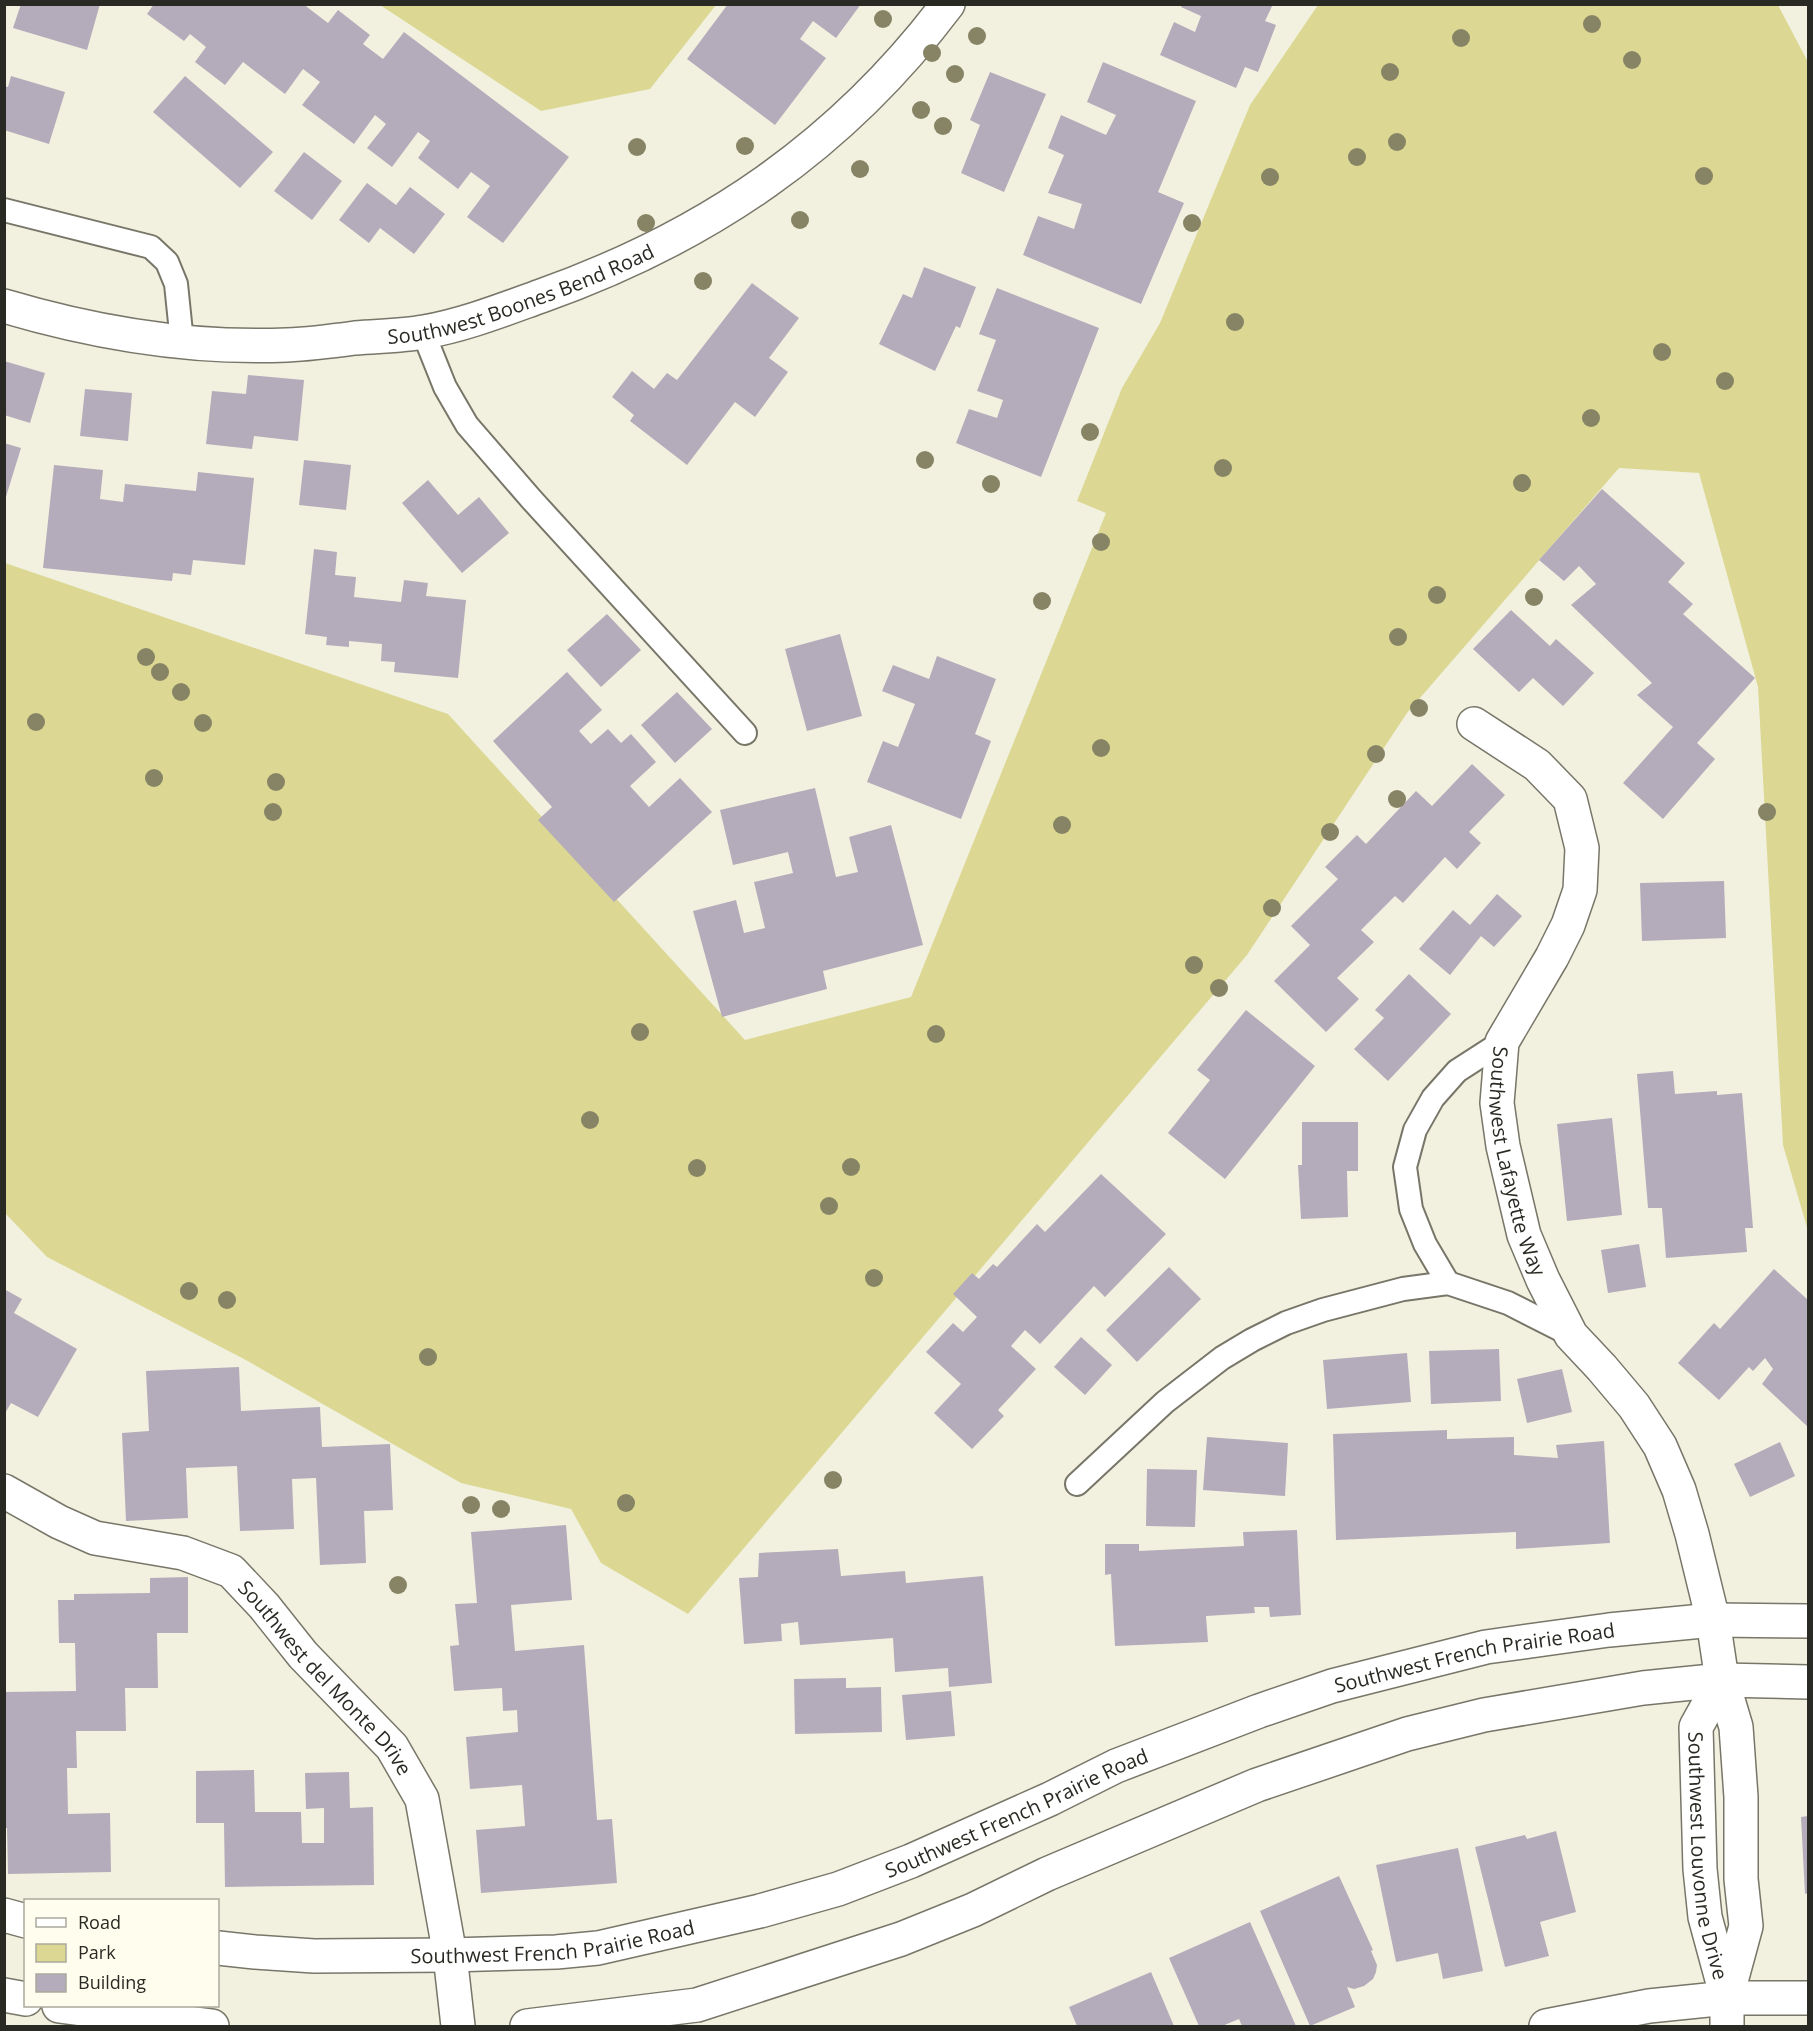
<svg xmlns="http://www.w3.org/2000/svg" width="1813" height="2031" viewBox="0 0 1813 2031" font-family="'Open Sans',sans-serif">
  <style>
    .green { fill: #dcd894 }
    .building { fill: #b4acba }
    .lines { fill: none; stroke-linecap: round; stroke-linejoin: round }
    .service-casing { stroke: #777668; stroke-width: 26 }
    .minor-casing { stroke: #777668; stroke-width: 36 }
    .tertiary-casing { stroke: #777668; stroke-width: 36 }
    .service { stroke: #fff; stroke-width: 22 }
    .minor { stroke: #fff; stroke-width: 33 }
    .tertiary { stroke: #fff; stroke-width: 33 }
    .tree { fill: #868465 }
    .labels { text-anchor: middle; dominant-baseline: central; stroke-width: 4.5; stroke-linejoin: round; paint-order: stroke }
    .street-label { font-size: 20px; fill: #2a2a24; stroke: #fffeee }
  </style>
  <rect width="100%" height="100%" fill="#f2f1e0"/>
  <!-- green -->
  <g class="green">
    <polygon points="380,5 716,5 650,89 541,111"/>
    <polygon points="1318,5 1778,5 1808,62 1808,1231 1783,1145 1758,687 1699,473 1619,468 1407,713 1247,955 688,1614 601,1563 571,1509 461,1483 244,1359 47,1257 5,1213 5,563 448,714 745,1040 911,997 1106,513 1077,501 1122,388 1160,323 1250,105"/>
  </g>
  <!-- building -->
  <g class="building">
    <polygon points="21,4 100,4 87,50 13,28"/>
    <polygon points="154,4 303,4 328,23 338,10 370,35 363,44 383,59 404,32 569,157 503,243 467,217 490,186 471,172 458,189 418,158 430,141 418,132 392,167 367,148 386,124 375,115 354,144 302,105 320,82 303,69 285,94 243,62 225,85 195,62 206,47 190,34 184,41 147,14"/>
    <polygon points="728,4 861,4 836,38 813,21 800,39 826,58 775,125 687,59"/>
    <polygon points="1182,4 1273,4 1265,21 1276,25 1258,72 1245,67 1236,88 1160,55 1174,22 1195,32 1201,16 1181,7"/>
    <polygon points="1103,62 1196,101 1158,192 1184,203 1141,304 1023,255 1038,216 1074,229 1082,204 1048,193 1064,155 1048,148 1061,115 1106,135 1116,115 1087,102"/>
    <polygon points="990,72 1046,94 1004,192 961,173 980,125 970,120"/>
    <polygon points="11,76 65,92 49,144 4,130 4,86 8,87"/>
    <polygon points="185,76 273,152 240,188 153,112"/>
    <polygon points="304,152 342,181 312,220 274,191"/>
    <polygon points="367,183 396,205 410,187 445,214 414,254 380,228 369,243 339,220"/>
    <polygon points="924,267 976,287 960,328 956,326 935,371 879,344 903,294 912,298"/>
    <polygon points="752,283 799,318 769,358 788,372 755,417 735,402 687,465 630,421 634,415 612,397 632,371 654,389 667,373 677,380"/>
    <polygon points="997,288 1099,328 1041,477 956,443 969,409 997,418 1003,400 977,391 996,340 979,334"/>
    <polygon points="4,361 45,373 30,423 4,415"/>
    <polygon points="248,375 304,380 298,441 254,436 252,449 206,444 212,391 246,394"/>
    <polygon points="85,389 132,393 128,441 80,436"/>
    <polygon points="4,443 21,448 5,500 4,500"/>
    <polygon points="304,460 351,465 346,510 299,505"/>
    <polygon points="54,465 103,470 100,499 123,502 125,484 196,491 198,472 254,478 245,565 193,560 191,575 173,573 172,581 43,568"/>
    <polygon points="428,480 458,515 479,497 509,533 462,573 402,503"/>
    <polygon points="1602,489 1685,563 1668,582 1693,604 1683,614 1755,678 1697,743 1715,759 1663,819 1623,783 1673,727 1637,695 1652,683 1571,605 1596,584 1579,566 1564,581 1539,560"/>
    <polygon points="314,549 337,552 335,575 356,577 354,597 401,602 404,580 428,583 426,596 466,600 458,678 394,672 395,662 381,661 382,644 349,641 349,647 326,645 327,637 305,634"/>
    <polygon points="1511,610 1550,646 1556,639 1594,673 1563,706 1533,678 1519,692 1473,649"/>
    <polygon points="607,614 641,650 601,687 567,650"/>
    <polygon points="840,634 862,716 807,731 785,649"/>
    <polygon points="937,656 996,679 975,734 991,741 961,819 867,782 883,741 898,747 915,704 882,691 893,665 929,679"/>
    <polygon points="567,672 602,710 579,731 591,744 608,729 621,743 631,734 656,762 630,786 649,807 680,778 712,812 614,902 538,820 552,807 493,741"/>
    <polygon points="677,692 712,729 675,763 641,725"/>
    <polygon points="1472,764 1505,795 1469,832 1481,843 1457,869 1445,857 1403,903 1395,896 1361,930 1374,942 1337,978 1359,999 1326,1032 1274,981 1310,945 1291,926 1338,879 1325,867 1357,835 1366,844 1416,791 1432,806"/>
    <polygon points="815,788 836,877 858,872 849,837 891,825 923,945 823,971 827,989 722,1017 693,911 736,900 744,933 765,928 754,882 793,873 788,852 733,865 720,810"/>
    <polygon points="1724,881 1726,938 1642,941 1640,883"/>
    <polygon points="1497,894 1522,916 1494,947 1481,936 1450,975 1419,949 1453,910 1470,925"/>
    <polygon points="1409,974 1451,1014 1388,1081 1354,1049 1384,1018 1375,1010"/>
    <polygon points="1246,1010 1315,1066 1225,1179 1168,1133 1210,1080 1197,1070"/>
    <polygon points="1673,1071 1675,1094 1717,1091 1717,1095 1742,1093 1753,1228 1745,1228 1747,1252 1666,1258 1662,1208 1648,1208 1637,1074"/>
    <polygon points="1612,1118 1622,1215 1567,1221 1557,1124"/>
    <polygon points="1302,1122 1358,1122 1358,1171 1347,1171 1348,1217 1301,1219 1298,1165 1302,1165"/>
    <polygon points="1101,1174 1166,1234 1105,1297 1094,1286 1040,1344 1025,1330 1011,1346 1036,1369 998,1410 1004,1416 972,1449 934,1413 961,1384 926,1352 953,1323 963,1332 977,1317 953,1294 972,1273 979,1279 993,1264 997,1267 1037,1224 1045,1232"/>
    <polygon points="1639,1244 1646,1287 1608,1293 1601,1250"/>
    <polygon points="1169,1267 1201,1299 1137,1362 1106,1330"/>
    <polygon points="1774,1269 1808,1300 1808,1427 1762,1384 1773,1369 1765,1358 1753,1371 1749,1367 1719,1400 1678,1363 1714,1323 1720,1329"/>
    <polygon points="4,1289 22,1299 14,1313 77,1349 38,1417 11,1403 4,1415"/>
    <polygon points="1081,1337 1112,1365 1085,1395 1054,1367"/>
    <polygon points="1499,1349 1501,1401 1431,1404 1429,1351"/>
    <polygon points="1407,1353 1411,1402 1327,1409 1323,1360"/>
    <polygon points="239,1367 241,1411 320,1407 322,1447 390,1444 393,1510 364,1511 366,1563 320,1565 316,1478 292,1479 294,1529 240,1531 237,1466 186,1468 188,1518 126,1521 122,1433 149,1431 146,1371"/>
    <polygon points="1562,1369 1572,1412 1527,1423 1517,1379"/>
    <polygon points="1447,1430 1447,1439 1514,1437 1514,1455 1558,1458 1556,1445 1604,1441 1610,1543 1516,1549 1516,1532 1336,1540 1333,1434"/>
    <polygon points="1207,1437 1288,1443 1285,1496 1203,1490"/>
    <polygon points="1780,1442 1795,1476 1750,1497 1734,1464"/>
    <polygon points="1147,1469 1197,1470 1195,1527 1146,1526"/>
    <polygon points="566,1525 572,1600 511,1605 515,1651 584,1645 597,1820 612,1819 617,1883 481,1893 476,1830 525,1826 522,1785 470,1789 466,1737 518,1732 517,1710 503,1711 502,1688 454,1691 450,1646 459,1645 455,1604 477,1603 471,1532"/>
    <polygon points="1297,1530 1301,1615 1270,1617 1269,1607 1254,1607 1255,1613 1206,1616 1208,1642 1115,1646 1111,1574 1105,1575 1105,1544 1139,1544 1139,1551 1244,1546 1243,1532"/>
    <polygon points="838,1549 841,1576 905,1571 906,1583 983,1576 992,1683 949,1687 948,1668 895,1672 893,1638 800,1645 798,1622 781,1624 782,1641 744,1644 739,1578 758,1577 759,1553"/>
    <polygon points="188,1577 188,1633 157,1633 158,1688 125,1688 126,1731 76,1731 77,1768 67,1768 68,1814 110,1813 111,1872 8,1874 7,1828 4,1828 4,1692 76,1691 75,1643 59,1643 58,1600 74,1600 74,1594 150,1593 150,1578"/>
    <polygon points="846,1678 846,1688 881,1687 882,1732 795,1734 794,1679"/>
    <polygon points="951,1691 955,1736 906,1740 902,1695"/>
    <polygon points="254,1770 255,1812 301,1812 302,1843 324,1843 324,1808 306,1809 305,1773 349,1772 350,1808 373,1807 374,1885 225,1887 224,1823 196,1823 196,1771"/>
    <polygon points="1808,1816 1808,1893 1805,1894 1801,1817"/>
    <polygon points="1556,1831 1576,1912 1540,1922 1549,1956 1505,1967 1475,1847 1525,1835 1527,1839"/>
    <polygon points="1458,1848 1483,1971 1443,1979 1438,1953 1396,1962 1376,1865"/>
    <polygon points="1339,1876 1373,1950 1371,1951 1377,1965 1376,1972 1373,1979 1364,1986 1354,1989 1347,1987 1355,2007 1310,2026 1260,1911"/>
    <polygon points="1250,1922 1296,2026 1242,2026 1239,2019 1222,2026 1199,2026 1169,1958"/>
    <polygon points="1151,1972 1174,2026 1077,2026 1069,2007"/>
  </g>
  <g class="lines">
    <defs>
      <g id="service">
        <polyline points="4,210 151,247 167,262 176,284 182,342"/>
        <polyline points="423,332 445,387 467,425 532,500 745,733"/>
        <polyline points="1448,1283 1425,1244 1411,1209 1405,1167 1415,1130 1433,1098 1457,1071 1502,1042"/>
        <polyline points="1077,1484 1165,1402 1222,1358 1252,1340 1286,1323 1323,1310 1403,1289 1448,1283 1508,1303 1571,1335"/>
      </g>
      <g id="minor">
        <path id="s1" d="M 4,306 C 95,333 192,349 287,345 C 310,344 333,341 355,338 C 378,336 402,336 424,332 C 464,325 502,310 541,296 C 707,237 841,146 948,4"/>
        <path id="s2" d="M 1474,724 L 1537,765 L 1570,799 L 1582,848 L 1580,890 L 1568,925 L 1552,957 L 1502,1042 L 1497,1103 L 1503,1146 L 1524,1235 L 1543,1280 L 1571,1335 L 1602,1368 L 1634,1406 L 1660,1446 L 1679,1490 L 1692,1534 L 1713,1620 L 1722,1680 L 1696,1727 L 1700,1869 L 1705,1917 L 1727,1998 L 1727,2026"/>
        <path id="s3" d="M 4,1491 L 59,1522 L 95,1538 L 183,1553 L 231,1571 L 264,1606 L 303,1655 L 392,1747 L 422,1799 L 450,1955 L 458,2026"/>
        <polyline points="1722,1680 1736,1727 1741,1797 1741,1879 1746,1926 1727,1996"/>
        <polyline points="1546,2026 1649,2006 1727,1998 1808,1998"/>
      </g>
      <g id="tertiary">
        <polyline points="4,1915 26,1921"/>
        <path id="s4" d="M 218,1948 L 255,1952 L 314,1956 L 450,1955 L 556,1952 L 598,1948 L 760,1911 L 838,1889 L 911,1861 L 1050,1799 L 1116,1766 L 1259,1711 L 1332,1686 L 1486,1647 L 1609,1630 L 1713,1620 L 1808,1621"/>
        <polyline points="4,1995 26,1999"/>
        <polyline points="59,2006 212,2026"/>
        <polyline points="527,2026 697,2005 901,1939 973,1910 1047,1874 1257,1785 1407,1734 1484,1715 1643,1688 1722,1680 1808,1682"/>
      </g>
    </defs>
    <!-- service casing -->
    <use href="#service" class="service-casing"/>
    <!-- minor casing -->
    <use href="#minor" class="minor-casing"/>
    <!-- tertiary casing -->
    <use href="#tertiary" class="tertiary-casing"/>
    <!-- service -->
    <use href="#service" class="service"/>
    <!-- minor -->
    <use href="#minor" class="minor"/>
    <!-- tertiary -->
    <use href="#tertiary" class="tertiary"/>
  </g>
  <!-- trees -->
  <g class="tree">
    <circle cx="883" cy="19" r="9"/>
    <circle cx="1592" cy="24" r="9"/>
    <circle cx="977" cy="36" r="9"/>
    <circle cx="1461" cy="38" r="9"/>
    <circle cx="932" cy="53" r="9"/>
    <circle cx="1632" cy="60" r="9"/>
    <circle cx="1390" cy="72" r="9"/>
    <circle cx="955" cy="74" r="9"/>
    <circle cx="921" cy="110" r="9"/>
    <circle cx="943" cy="126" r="9"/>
    <circle cx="1397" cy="142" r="9"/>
    <circle cx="745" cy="146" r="9"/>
    <circle cx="637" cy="147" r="9"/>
    <circle cx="1357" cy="157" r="9"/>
    <circle cx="860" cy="169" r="9"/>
    <circle cx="1704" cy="176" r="9"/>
    <circle cx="1270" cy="177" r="9"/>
    <circle cx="800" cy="220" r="9"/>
    <circle cx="646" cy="223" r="9"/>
    <circle cx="1192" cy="223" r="9"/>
    <circle cx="703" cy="281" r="9"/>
    <circle cx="1235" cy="322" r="9"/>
    <circle cx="1662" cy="352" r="9"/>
    <circle cx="1725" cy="381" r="9"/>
    <circle cx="1591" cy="418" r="9"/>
    <circle cx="1090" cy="432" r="9"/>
    <circle cx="925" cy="460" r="9"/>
    <circle cx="1223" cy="468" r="9"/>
    <circle cx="1522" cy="483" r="9"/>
    <circle cx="991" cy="484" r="9"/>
    <circle cx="1101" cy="542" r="9"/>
    <circle cx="1437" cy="595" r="9"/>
    <circle cx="1534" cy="597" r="9"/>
    <circle cx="1042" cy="601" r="9"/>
    <circle cx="1398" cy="637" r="9"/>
    <circle cx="146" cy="657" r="9"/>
    <circle cx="160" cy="672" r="9"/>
    <circle cx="181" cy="692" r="9"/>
    <circle cx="1419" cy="708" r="9"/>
    <circle cx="36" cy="722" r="9"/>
    <circle cx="203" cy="723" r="9"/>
    <circle cx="1101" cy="748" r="9"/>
    <circle cx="1376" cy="754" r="9"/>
    <circle cx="154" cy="778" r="9"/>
    <circle cx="276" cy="782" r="9"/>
    <circle cx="1397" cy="799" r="9"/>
    <circle cx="273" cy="812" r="9"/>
    <circle cx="1767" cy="812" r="9"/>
    <circle cx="1062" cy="825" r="9"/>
    <circle cx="1330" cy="832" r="9"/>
    <circle cx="1272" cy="908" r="9"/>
    <circle cx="1194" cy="965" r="9"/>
    <circle cx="1219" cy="988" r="9"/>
    <circle cx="640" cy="1032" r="9"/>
    <circle cx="936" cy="1034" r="9"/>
    <circle cx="590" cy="1120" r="9"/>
    <circle cx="851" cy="1167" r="9"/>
    <circle cx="697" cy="1168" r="9"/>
    <circle cx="829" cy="1206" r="9"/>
    <circle cx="874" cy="1278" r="9"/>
    <circle cx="189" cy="1291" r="9"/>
    <circle cx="227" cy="1300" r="9"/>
    <circle cx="428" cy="1357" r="9"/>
    <circle cx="833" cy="1480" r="9"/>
    <circle cx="626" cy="1503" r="9"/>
    <circle cx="471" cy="1505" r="9"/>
    <circle cx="501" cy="1509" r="9"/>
    <circle cx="398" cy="1585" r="9"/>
  </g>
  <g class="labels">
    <!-- street labels -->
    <g class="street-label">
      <text stroke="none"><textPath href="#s1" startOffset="528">Southwest Boones Bend Road</textPath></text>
      <text stroke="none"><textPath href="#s2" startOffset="508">Southwest Lafayette Way</textPath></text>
      <text stroke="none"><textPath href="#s4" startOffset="1308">Southwest French Prairie Road</textPath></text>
      <text stroke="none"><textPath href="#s3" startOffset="386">Southwest del Monte Drive</textPath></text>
      <text stroke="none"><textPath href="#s4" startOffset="822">Southwest French Prairie Road</textPath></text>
      <text stroke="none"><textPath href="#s2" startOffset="1262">Southwest Louvonne Drive</textPath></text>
      <text stroke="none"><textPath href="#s4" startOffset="336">Southwest French Prairie Road</textPath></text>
    </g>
  </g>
  <!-- border -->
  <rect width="1813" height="2031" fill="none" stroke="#2a2a24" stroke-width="12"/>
  <!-- legend -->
  <rect x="24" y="1899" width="195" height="108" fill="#fffeee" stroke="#aaa99d" stroke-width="1.5"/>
  <rect x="36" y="1918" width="30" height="9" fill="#ffffff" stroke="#aaa99d" stroke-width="1.5"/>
  <text x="78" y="1929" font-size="18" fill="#2a2a24">Road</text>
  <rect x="36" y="1944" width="30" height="18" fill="#dcd894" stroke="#aaa99d" stroke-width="1.5"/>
  <text x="78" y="1959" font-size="18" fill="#2a2a24">Park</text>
  <rect x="36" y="1974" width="30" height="18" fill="#b4acba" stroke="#aaa99d" stroke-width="1.5"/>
  <text x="78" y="1989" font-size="18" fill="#2a2a24">Building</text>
</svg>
